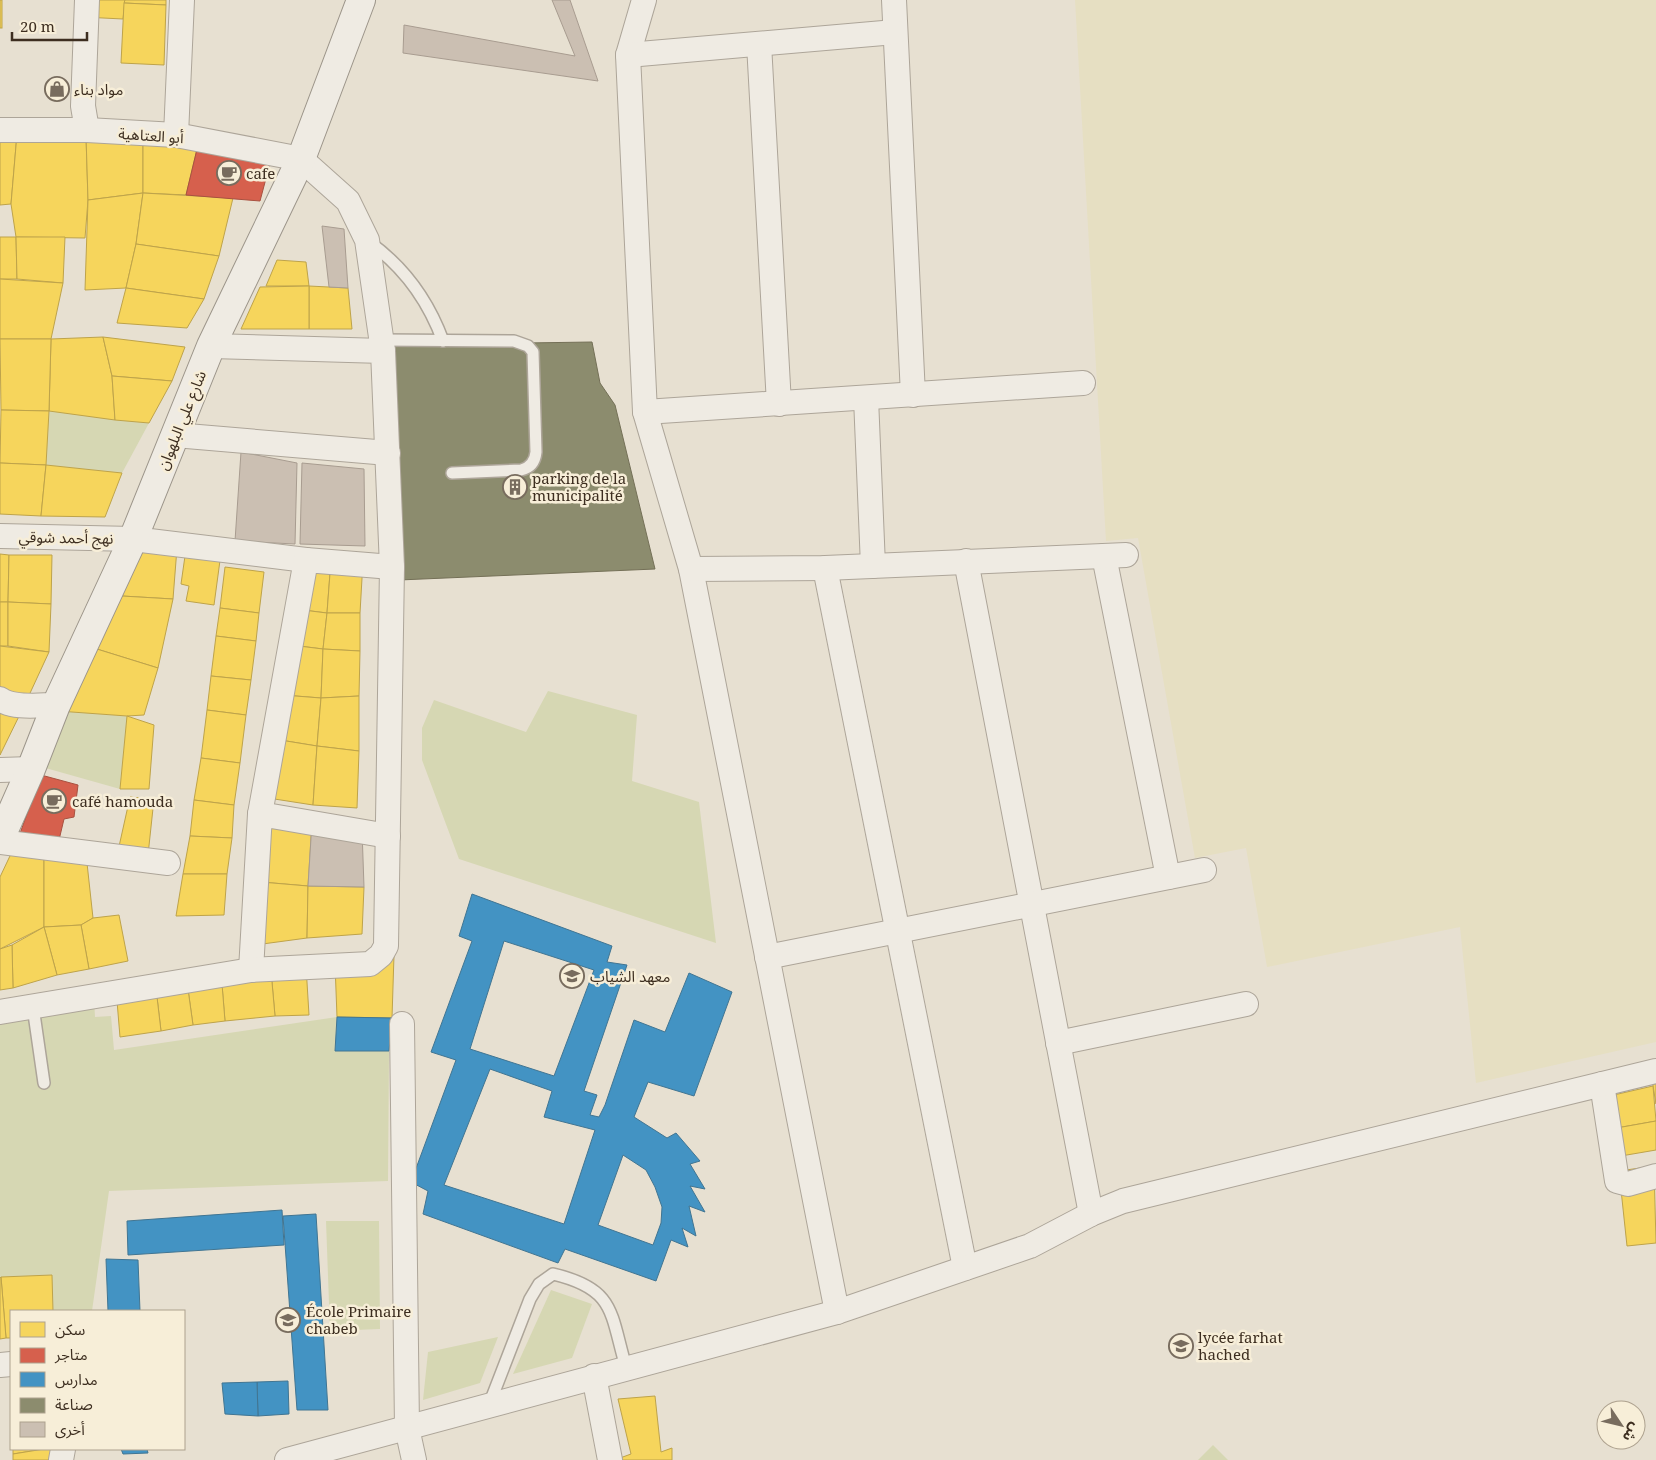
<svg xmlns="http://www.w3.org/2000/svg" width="1656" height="1460" viewBox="0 0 1656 1460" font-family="'Noto Serif','Noto Sans Arabic',serif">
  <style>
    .farmland { fill: #e6dfc2 }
    .green { fill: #d6d7b3 }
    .homes { fill: #f6d55c; stroke: #bea34a }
    .shops { fill: #d6604d; stroke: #a85140 }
    .schools { fill: #4393c3; stroke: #417592; fill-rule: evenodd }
    .industry { fill: #8c8c6e; stroke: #747057 }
    .building { fill: #cbbfb2; stroke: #a89c90 }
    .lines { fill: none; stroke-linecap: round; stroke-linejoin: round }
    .lane-casing { stroke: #ada599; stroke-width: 14 }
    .street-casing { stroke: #ada599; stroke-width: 26 }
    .secondary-casing { stroke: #9c958a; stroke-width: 30 }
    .lane { stroke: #efebe3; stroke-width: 11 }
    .street { stroke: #efebe3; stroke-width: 24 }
    .secondary { stroke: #efebe3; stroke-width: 28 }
    .labels { text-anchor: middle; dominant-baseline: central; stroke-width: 5; stroke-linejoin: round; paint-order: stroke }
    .poi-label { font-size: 15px; fill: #3d2e20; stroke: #f7eed8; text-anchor: start }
    .street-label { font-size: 15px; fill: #3d2e20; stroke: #f7eed8 }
  </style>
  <rect width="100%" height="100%" fill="#e7e0d1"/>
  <!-- farmland -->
  <polygon class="farmland" points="1075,0 1656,0 1656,1042 1476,1083 1460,927 1267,967 1246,848 1195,858 1138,538 1106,541"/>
  <!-- green -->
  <g class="green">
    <polygon points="49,411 149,423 122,473 46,465"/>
    <polygon points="548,691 637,715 632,781 699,802 716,943 459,859 422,760 422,728 434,700 526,732"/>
    <polygon points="58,711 127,716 120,789 42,767"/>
    <polygon points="94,999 95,1017 111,1016 114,1050 337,1017 335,1051 389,1051 388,1181 109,1191 92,1311 53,1311 51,1275 0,1277 0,1017"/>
    <polygon points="326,1221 379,1221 380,1329 330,1331"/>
    <polygon points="551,1290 592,1304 572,1358 513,1374"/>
    <polygon points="498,1337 480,1383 423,1400 428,1352"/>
    <polygon points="1213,1445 1228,1460 1198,1460"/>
  </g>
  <!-- homes -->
  <g class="homes">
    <rect x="0" y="0" width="2" height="28"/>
    <polygon points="84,0 125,0 123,19 83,17"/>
    <polygon points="125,0 166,0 166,5 124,3"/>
    <polygon points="124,3 166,5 164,65 121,63"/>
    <polygon points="0,133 17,134 11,204 0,205"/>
    <polygon points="17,134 86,136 88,200 85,238 16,237 11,204"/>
    <polygon points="86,136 143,139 143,193 88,200"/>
    <polygon points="143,139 198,145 186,195 143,193"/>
    <polygon points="143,193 136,244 126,288 85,290 88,200"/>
    <polygon points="143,193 233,198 219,256 136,244"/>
    <polygon points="0,237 16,237 17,279 0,279"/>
    <polygon points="16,237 65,237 63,283 17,279"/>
    <polygon points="136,244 219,256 204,299 126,288"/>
    <polygon points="277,260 306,262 309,286 266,286"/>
    <polygon points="0,279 63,283 51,339 0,339"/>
    <polygon points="309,286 348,288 352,329 309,329"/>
    <polygon points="309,286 309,329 241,329 260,287"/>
    <polygon points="126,288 204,299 187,328 117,323"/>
    <polygon points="103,337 112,376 115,420 49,411 51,339"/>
    <polygon points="103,337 185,347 172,381 112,376"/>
    <polygon points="0,339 51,339 49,411 1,410"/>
    <polygon points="112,376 172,381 149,423 115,420"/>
    <polygon points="1,410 49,411 46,465 0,463"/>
    <polygon points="0,463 46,465 41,516 0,514"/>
    <polygon points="46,465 122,473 105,517 41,516"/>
    <polygon points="142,546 177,548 173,599 122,596"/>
    <polygon points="186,549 221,553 214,605 186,601 189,586 181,584"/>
    <polygon points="0,554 9,555 8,602 0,602"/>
    <polygon points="9,555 52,555 51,604 8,602"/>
    <polygon points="302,557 331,560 327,613 295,609"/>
    <polygon points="331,560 363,561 360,613 327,613"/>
    <polygon points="225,567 264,572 259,613 220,608"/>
    <polygon points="122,596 173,599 158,668 84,645"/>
    <rect x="0" y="602" width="8" height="44"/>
    <polygon points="8,602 51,604 49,652 8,646"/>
    <polygon points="220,608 259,613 256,641 216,636"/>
    <polygon points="295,609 327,613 323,649 291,645"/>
    <polygon points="327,613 360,613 360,651 323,649"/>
    <polygon points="216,636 256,641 251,680 211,676"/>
    <polygon points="84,645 158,668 144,715 127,716 58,711"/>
    <polygon points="291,645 323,649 321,698 283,695"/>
    <polygon points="0,646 49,652 25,704 0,704"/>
    <polygon points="323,649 360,651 359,696 321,698"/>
    <polygon points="211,676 251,680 246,715 207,710"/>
    <polygon points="283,695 321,698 317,746 274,739"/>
    <polygon points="359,696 359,751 317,746 321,698"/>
    <polygon points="0,704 25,704 0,755"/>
    <polygon points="207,710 246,715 240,763 201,758"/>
    <polygon points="127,716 154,725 149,789 120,789"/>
    <polygon points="274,739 317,746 313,805 268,798"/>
    <polygon points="317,746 359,751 357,808 313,805"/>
    <polygon points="201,758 240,763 234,805 194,800"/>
    <polygon points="130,797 154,799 148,855 118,851"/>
    <polygon points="194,800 234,805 232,838 190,836"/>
    <polygon points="268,819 312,822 308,886 261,882"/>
    <polygon points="190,836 232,838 227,874 183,874"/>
    <polygon points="18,839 44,846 44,927 0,949 0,877"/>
    <polygon points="44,846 86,854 93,918 81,925 44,927"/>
    <polygon points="183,874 227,874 224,915 176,916"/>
    <polygon points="261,882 308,886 307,938 255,945"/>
    <polygon points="308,886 364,887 362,934 307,938"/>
    <polygon points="119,915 128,961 89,969 81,925 93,918"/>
    <polygon points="81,925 89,969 57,975 44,927"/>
    <polygon points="44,927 57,975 13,988 12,945"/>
    <polygon points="12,945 13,988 0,990 0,949"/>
    <polygon points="394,955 392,1018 337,1017 335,964"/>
    <polygon points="306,966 309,1015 275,1016 271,971"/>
    <polygon points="271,971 275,1016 225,1021 221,972"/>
    <polygon points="221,972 225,1021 193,1025 186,975"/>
    <polygon points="186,975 193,1025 161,1031 155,980"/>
    <polygon points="155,980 161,1031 120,1037 116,989"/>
    <polygon points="1653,1076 1656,1076 1656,1104 1653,1086"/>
    <polygon points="1653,1086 1656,1121 1611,1129 1605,1097"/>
    <polygon points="1656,1121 1656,1150 1615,1157 1611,1129"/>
    <polygon points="1654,1166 1656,1243 1627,1246 1619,1171"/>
    <polygon points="52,1275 53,1311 11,1311 11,1338 6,1338 1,1277"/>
    <polygon points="1,1277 6,1338 0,1339 0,1278"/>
    <polygon points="655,1396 661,1452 672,1448 672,1460 620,1460 620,1458 631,1454 618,1399"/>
    <polygon points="13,1449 44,1449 13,1454"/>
    <polygon points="44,1449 53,1449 52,1460 13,1460 13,1454"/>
  </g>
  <!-- shops -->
  <g class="shops">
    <polygon points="198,145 273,152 260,201 186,195"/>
    <polygon points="41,775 78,785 74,817 64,819 59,840 18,839"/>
  </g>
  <!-- schools -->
  <g class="schools">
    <path d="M 472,894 L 612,946 L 607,962 L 627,965 L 584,1091 L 597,1095 L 590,1115 L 599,1117 L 605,1105 L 634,1020 L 665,1032 L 689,973 L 732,992 L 694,1096 L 648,1082 L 634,1117 L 667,1138 L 676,1133 L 700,1161 L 690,1164 L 705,1189 L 690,1186 L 705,1212 L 689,1206 L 696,1236 L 682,1228 L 688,1247 L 671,1240 L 656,1281 L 565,1249 L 558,1263 L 423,1214 L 428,1191 L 411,1182 L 456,1060 L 431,1052 L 472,941 L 459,936 ZM 504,941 L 594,970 L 554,1076 L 470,1049 ZM 490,1069 L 552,1091 L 544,1117 L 595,1130 L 564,1224 L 444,1185 ZM 623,1155 L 646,1170 L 655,1187 L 662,1207 L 661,1223 L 653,1245 L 598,1225 Z"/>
    <polygon points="337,1017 392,1018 389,1051 335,1051"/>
    <polygon points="282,1210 284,1245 128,1255 127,1221"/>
    <polygon points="316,1214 328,1410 297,1410 283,1216"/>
    <polygon points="106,1259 138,1260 140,1311 108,1311"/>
    <polygon points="288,1381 289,1414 258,1416 257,1382"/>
    <polygon points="257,1382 258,1416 225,1414 222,1383"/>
    <polygon points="121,1449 147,1449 148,1453 123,1454"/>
  </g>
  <!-- industry -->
  <polygon class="industry" points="592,342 600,383 615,405 655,569 399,580 391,345"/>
  <!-- building -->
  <g class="building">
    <polygon points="552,0 570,0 598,81 403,53 404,25 575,56"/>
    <polygon points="322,226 344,229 348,288 329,287"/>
    <polygon points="241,452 297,463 295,544 235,541"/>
    <polygon points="302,463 364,469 365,546 300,544"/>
    <polygon points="312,822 362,830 364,887 308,886"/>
  </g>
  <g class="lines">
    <defs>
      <g id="lane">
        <path d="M 369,242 C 404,267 428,300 443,341"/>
        <path d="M 382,340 L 514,341 L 528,346 L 533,352 L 536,452 C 535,462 530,468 521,470 L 452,473"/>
        <polyline points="33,1007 44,1083"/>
        <path d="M 489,1405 L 530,1299 L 539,1284 L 553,1274 C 616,1289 610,1313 626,1367"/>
      </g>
      <g id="street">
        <polyline points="87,0 83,106 87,130"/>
        <polyline points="644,0 628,55 645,412 691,569 837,1312"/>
        <polyline points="894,0 913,395"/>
        <polyline points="759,44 779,404"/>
        <polyline points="628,55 895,32"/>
        <polyline points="0,130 87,130 176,135 301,159 348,201 367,240 383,351"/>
        <polyline points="176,135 182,0"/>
        <polyline points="866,398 873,566"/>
        <polyline points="645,412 1083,383"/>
        <polyline points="175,435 388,453"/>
        <polyline points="0,536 133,539 306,560"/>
        <polyline points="1104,556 1168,877"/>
        <polyline points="966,561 1091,1214"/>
        <polyline points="825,568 965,1268"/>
        <polyline points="691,569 825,568 1126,555"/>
        <path d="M 0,699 C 13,709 40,705 56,705"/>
        <polyline points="0,770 31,769"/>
        <polyline points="260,814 306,560 392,567"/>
        <polyline points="0,842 168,863"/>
        <polyline points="767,957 1204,870"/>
        <polyline points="251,970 260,814 388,836"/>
        <polyline points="0,1012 251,970 370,964 381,955 386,946 392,567 383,351 211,346"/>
        <polyline points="402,1024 407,1428 414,1460"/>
        <polyline points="1058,1043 1246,1004"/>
        <polyline points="1602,1084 1617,1181 1628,1184 1656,1176"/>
        <polyline points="0,1365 11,1364"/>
        <polyline points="594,1376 610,1460"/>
        <polyline points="61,1460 63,1449"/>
        <polyline points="287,1460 837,1312 1030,1246 1091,1214 1123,1201 1656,1071"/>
      </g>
      <polyline id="secondary" points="0,839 31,769 56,705 133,539 211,346 301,159 361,0"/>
    </defs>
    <!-- lane casing -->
    <use href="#lane" class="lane-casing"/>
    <!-- street casing -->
    <use href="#street" class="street-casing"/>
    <!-- secondary casing -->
    <use href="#secondary" class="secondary-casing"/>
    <!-- lane -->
    <use href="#lane" class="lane"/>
    <!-- street -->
    <use href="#street" class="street"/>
    <!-- secondary -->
    <use href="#secondary" class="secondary"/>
  </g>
  <!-- icons -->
  <defs>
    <symbol id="shop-ring" viewBox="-11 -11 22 22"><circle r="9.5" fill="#f7eed8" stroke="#786c5e" stroke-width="1.5"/><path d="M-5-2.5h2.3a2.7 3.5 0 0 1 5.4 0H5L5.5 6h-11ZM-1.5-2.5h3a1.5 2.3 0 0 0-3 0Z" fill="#786c5e"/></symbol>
    <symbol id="cafe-ring" viewBox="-11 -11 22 22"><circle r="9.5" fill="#f7eed8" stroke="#786c5e" stroke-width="1.5"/><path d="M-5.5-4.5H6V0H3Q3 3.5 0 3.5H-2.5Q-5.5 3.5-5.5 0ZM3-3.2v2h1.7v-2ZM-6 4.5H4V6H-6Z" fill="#786c5e"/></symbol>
    <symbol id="building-ring" viewBox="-11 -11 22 22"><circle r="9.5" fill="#f7eed8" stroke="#786c5e" stroke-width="1.5"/><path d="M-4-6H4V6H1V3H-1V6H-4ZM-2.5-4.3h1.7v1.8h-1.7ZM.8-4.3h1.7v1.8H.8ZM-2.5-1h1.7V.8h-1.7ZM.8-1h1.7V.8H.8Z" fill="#786c5e"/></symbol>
    <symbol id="school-ring" viewBox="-11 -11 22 22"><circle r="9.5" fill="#f7eed8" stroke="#786c5e" stroke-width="1.5"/><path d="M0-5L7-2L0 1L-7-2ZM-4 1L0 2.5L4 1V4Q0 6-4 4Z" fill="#786c5e"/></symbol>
    <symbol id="university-ring" viewBox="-11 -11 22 22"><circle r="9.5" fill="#f7eed8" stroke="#786c5e" stroke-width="1.5"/><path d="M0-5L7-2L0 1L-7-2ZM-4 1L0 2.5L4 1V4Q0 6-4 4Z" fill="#786c5e"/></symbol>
  </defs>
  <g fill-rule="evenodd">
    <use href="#shop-ring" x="43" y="75" width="28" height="28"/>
    <use href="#cafe-ring" x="215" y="159" width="28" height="28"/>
    <use href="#building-ring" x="501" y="473" width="28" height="28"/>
    <use href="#cafe-ring" x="40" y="787" width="28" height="28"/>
    <use href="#school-ring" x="558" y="962" width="28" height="28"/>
    <use href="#school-ring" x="274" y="1306" width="28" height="28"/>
    <use href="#university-ring" x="1167" y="1332" width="28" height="28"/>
  </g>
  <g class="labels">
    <!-- poi labels -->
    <g class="poi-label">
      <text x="74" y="89">مواد بناء</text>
      <text x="246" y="173">cafe</text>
      <text x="532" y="478">parking de la<tspan x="532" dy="17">municipalité</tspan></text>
      <text x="72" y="801">café hamouda</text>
      <text x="590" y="976">معهد الشياب</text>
      <text x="306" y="1311">École Primaire<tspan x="306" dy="17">chabeb</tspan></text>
      <text x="1198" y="1337">lycée farhat<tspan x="1198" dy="17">hached</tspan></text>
    </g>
    <!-- street labels -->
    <g class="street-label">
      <text transform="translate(151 135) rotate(4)">أبو العتاهية</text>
      <text transform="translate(181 420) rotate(-68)">شارع علي البلهوان</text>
      <text transform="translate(66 537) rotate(1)">نهج أحمد شوقي</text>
    </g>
  </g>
  <!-- legend -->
  <rect x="10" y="1310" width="175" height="140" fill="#f7eed8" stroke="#ada18e"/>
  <rect x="20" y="1322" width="25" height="15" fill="#f6d55c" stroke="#ada18e"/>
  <text x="55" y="1335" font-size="15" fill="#3d2e20">سكن</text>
  <rect x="20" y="1348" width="25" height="15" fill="#d6604d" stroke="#ada18e"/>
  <text x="55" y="1360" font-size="15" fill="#3d2e20">متاجر</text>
  <rect x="20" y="1372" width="25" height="15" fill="#4393c3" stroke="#ada18e"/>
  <text x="55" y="1385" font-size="15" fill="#3d2e20">مدارس</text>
  <rect x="20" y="1398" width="25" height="15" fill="#8c8c6e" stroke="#ada18e"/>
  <text x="55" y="1410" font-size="15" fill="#3d2e20">صناعة</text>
  <rect x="20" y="1422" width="25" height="15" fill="#cbbfb2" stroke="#ada18e"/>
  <text x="55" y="1435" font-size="15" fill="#3d2e20">أخرى</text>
  <!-- north arrow -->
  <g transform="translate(1621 1425) rotate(125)"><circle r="24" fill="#f7eed8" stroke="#ada18e"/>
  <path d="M0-4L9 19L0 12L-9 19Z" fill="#786c5e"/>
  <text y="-8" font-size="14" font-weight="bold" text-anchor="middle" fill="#3d2e20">ش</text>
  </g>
  <!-- scale -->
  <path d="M12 32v8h75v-8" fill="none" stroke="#3d2e20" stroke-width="2.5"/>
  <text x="20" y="32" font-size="15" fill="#3d2e20" stroke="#f7eed8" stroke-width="4" paint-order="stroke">20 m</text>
</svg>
